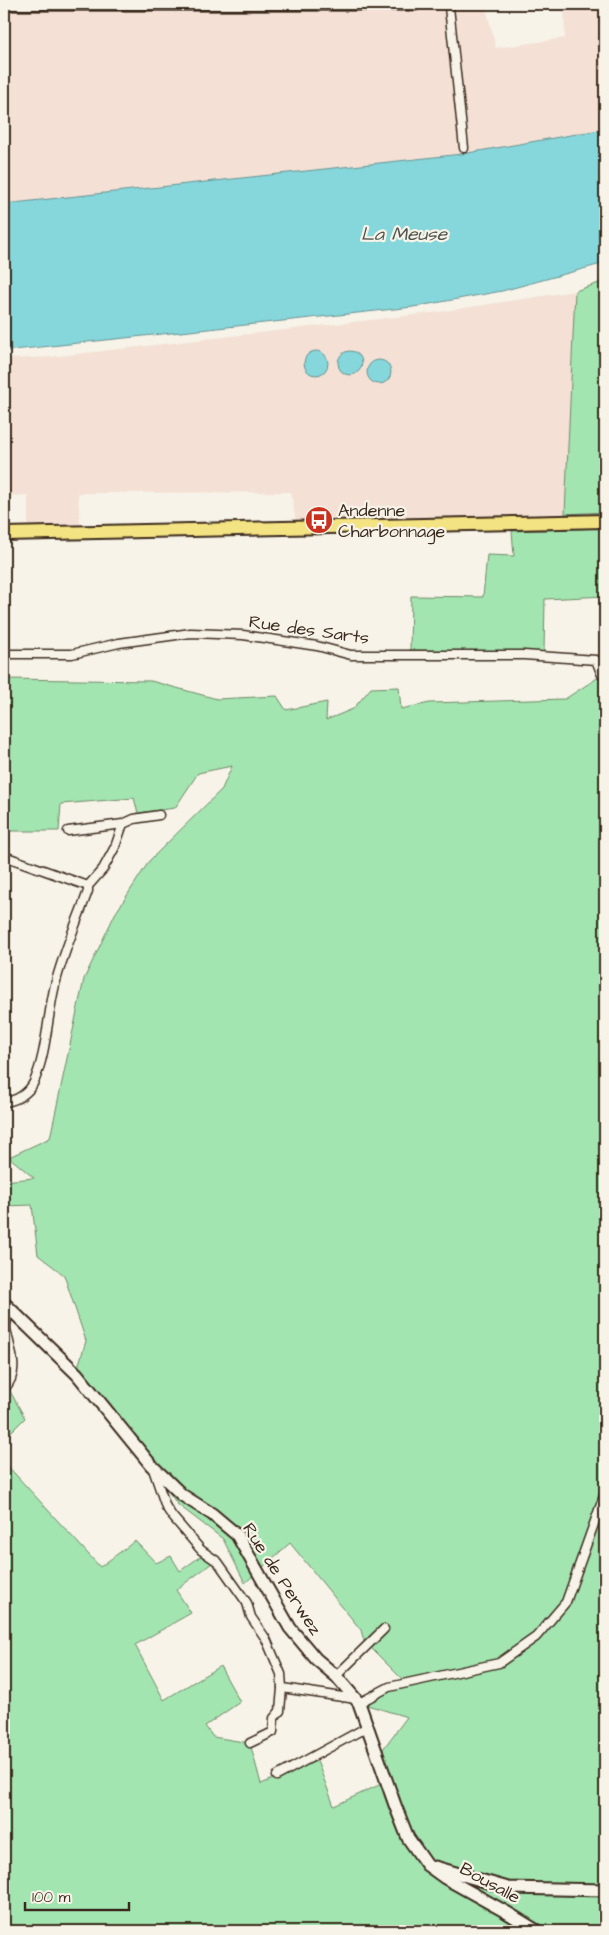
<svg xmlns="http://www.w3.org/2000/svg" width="609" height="1935" viewBox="0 0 609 1935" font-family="'Architects Daughter',sans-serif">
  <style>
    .built { fill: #f4e0d4 }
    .green { fill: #a3e5b0; stroke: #6f8867 }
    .water { fill: #86d7dc; stroke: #689290 }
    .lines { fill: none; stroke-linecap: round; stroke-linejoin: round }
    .street-casing { stroke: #3b2a1e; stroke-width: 11 }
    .secondary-casing { stroke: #3b2a1e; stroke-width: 15 }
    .primary-casing { stroke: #3b2a1e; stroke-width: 16 }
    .street { stroke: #f7f3e8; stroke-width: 8 }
    .secondary { stroke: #f7f3e8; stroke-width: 11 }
    .primary { stroke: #f4e382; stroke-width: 12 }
    .labels { text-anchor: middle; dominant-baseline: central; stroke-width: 4.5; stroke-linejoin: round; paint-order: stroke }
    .poi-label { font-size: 18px; fill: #3b2a1e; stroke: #f7f3e8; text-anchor: start }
    .street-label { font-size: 18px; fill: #3b2a1e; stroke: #f7f3e8 }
    .water-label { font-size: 19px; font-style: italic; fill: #4e554e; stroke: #f7f3e8 }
  </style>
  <rect width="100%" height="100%" fill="#f7f3e8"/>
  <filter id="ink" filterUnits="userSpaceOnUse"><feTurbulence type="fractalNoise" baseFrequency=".02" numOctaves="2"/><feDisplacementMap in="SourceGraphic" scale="10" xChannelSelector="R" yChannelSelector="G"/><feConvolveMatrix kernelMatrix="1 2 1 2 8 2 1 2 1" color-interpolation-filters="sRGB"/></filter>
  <g filter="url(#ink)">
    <!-- built -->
    <g class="built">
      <polygon points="58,4 485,4 496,48 565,38 564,4 605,4 605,132 462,154 4,204 4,12 57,11"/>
      <polygon points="575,291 565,514 566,522 297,528 291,492 78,493 80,525 28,528 28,495 4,496 4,359 51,357 439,312"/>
    </g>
    <!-- green -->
    <g class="green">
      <polygon points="605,281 605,512 565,514 575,291"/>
      <polygon points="605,528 605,596 545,599 544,652 410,650 411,596 483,597 487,555 514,556 512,531"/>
      <polygon points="605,673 605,1931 4,1931 4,1462 100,1567 135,1541 156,1563 171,1556 180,1571 201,1556 212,1563 176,1590 191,1613 135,1645 164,1700 220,1666 240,1702 205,1726 213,1737 250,1743 261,1784 317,1761 334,1806 379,1785 383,1749 407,1717 357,1702 369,1695 408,1685 364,1641 361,1630 290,1543 245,1583 223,1539 177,1504 112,1406 78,1367 86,1341 64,1275 38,1255 32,1205 4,1206 4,1181 34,1178 9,1157 50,1138 84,979 115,914 150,860 222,789 232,766 198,773 175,808 138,813 134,798 61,804 59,831 4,831 4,679 151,681 217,699 277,696 286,710 327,702 326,720 353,709 371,688 399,687 401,709 430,703 565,699"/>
      <polygon points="4,1369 11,1393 25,1418 4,1439"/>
    </g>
    <!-- water -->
    <g class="water">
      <polygon points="605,129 605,263 502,291 413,307 4,351 4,204 462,154"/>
      <circle cx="316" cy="363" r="12"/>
      <circle cx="350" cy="363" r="12"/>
      <circle cx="379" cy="372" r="12"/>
    </g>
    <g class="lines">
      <defs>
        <g id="street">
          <polyline points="447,4 449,7 464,148"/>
          <polyline points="4,654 72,654 119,643 191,633 243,635 317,646 351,655 524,655 596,660 602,675"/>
          <polyline points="68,831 123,824"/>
          <polyline points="4,856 88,886"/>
          <path d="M 4,1102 C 16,1101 28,1094 34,1082 C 47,1052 47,1017 55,985 C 63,953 77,922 88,891 L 88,886 L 103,869 L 115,847 L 123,824 L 134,819 L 159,815"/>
          <path d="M 4,1389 C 22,1372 9,1348 6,1328 C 6,1322 8,1315 9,1308"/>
          <polyline points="153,1469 166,1507 172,1516 201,1550 218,1562 247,1603 251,1617 266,1639 281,1674 282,1688 280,1711 274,1718 273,1732 250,1743"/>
          <polyline points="336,1676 384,1629"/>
          <polyline points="282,1688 356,1699"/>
          <polyline points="359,1703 389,1687 499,1663 536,1637 566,1602 605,1493"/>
          <polyline points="277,1776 369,1726"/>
        </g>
        <g id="secondary">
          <polyline points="13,4 415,4"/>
          <polyline points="4,1303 77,1374 151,1465 182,1495 212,1514 237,1535 290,1628 316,1659 336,1676 359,1703 395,1805 408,1838 427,1865 445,1878 506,1912 537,1931"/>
          <polyline points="435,1867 508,1888 605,1890"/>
        </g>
        <polyline id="primary" points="4,534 605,521"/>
      </defs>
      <!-- street casing -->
      <use href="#street" class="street-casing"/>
      <!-- secondary casing -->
      <use href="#secondary" class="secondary-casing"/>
      <!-- primary casing -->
      <use href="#primary" class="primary-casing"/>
      <!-- street -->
      <use href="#street" class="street"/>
      <!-- secondary -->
      <use href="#secondary" class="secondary"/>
      <!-- primary -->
      <use href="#primary" class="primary"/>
    </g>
  </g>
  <!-- icons -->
  <defs>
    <symbol id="bus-disc" viewBox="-11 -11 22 22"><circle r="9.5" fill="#c8321e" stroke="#f7f3e8"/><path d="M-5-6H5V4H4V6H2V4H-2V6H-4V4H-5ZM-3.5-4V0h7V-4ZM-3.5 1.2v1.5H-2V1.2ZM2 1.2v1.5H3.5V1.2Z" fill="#fff"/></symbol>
  </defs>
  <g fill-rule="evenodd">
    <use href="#bus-disc" x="303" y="504" width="32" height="32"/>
  </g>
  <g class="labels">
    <!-- poi labels -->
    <g class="poi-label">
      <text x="338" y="510">Andenne<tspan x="338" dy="21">Charbonnage</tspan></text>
    </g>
    <!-- street labels -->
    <g class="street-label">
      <text transform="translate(309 630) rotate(8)">Rue des Sarts</text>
      <text transform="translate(282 1579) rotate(57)">Rue de Perwez</text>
      <text transform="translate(490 1883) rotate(29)">Bousalle</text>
    </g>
    <!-- water labels -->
    <g class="water-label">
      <text x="404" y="234">La Meuse</text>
    </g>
  </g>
  <!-- margin -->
  <rect width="609" height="1935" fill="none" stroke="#f7f3e8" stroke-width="20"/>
  <rect x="10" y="10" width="589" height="1915" fill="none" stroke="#3b2a1e" stroke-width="2" filter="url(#ink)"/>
  <!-- scale -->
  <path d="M25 1902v8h104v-8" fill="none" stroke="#3b2a1e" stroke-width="2.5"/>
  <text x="32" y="1902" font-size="15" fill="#3b2a1e" stroke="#f7f3e8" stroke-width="4" paint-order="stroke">100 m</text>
</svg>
